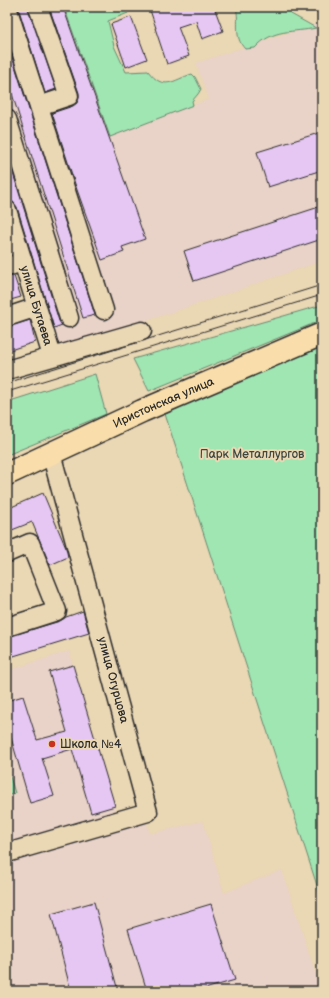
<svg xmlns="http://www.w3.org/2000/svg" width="329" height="998" viewBox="0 0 329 998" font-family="'Balsamiq Sans',sans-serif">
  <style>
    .built { fill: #e9d2c7 }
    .green { fill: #a0e6b3; stroke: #66886f }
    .building { fill: #e6c7f4; stroke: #2b2b2b }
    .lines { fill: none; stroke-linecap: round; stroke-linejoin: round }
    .minor-casing { stroke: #2b2b2b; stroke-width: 21 }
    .major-casing { stroke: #2b2b2b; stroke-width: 25 }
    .minor { stroke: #ead7b4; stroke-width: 18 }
    .major { stroke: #f9deab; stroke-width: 22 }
    .tram { stroke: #2b2b2b; stroke-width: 1 }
    .poi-dot { fill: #c8321e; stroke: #ead7b4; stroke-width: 1.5 }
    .labels { text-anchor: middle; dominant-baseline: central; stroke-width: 4; stroke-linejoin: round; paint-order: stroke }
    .street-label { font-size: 12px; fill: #2b2b2b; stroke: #ead7b4 }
    .park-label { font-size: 12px; fill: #3d473f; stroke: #ead7b4 }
    .poi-label { font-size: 12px; fill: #2b2b2b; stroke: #ead7b4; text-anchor: start }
  </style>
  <rect width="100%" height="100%" fill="#ead7b4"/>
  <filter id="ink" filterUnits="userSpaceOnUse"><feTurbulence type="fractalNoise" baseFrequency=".025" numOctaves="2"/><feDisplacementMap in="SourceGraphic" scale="8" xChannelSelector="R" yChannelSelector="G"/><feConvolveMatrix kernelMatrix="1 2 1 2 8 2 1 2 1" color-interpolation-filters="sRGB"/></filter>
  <g filter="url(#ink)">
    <!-- built -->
    <g class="built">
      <polygon points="7,7 64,7 111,137 209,99 196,63 322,22 322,261 173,312 55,349 7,193"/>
      <polygon points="69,651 117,817 7,846 7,671"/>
      <polygon points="146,820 150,834 203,821 224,893 282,870 321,991 7,991 7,849"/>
    </g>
    <!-- green -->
    <g class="green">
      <path d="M 64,7 L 82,7 L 82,9 L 89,11 L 93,7 L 129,7 L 128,13 L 108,21 L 114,46 L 126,72 L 148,71 C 164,92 173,80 192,74 L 195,77 L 201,89 L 198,94 L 192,101 L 193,105 L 110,137 Z"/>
      <path d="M 236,7 L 293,7 L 291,14 L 316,28 C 293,33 273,28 255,48 L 245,49 C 233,36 240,22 236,7 Z"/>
      <polygon points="322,305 322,320 149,391 133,359"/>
      <polygon points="322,344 322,901 165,414"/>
      <polygon points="95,374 106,414 7,455 7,402"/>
      <polygon points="7,767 15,793 7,796"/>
    </g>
    <!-- building -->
    <g class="building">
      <polygon points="18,7 28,7 56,89 45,93"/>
      <polygon points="49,7 63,7 145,239 122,247 124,252 102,260 76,187 52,113 73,106 77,103 79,98 79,93"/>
      <polygon points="149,7 214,7 223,31 202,39 196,21 178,27 189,56 167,64 155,28 156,28"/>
      <polygon points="131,17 147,59 126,67 111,24"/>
      <polygon points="7,41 95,315 83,318 7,78"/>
      <polygon points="322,132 322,170 268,187 257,152"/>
      <polygon points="7,154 59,321 62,325 54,328 17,207 14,203 10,200 7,190"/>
      <polygon points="322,206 322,239 194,281 184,251"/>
      <polygon points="14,276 21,297 7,301 7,277"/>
      <polygon points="30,320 35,342 7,351 7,327"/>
      <polygon points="43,493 66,548 68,557 50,565 32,522 7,532 7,509"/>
      <polygon points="83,611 89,633 7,658 7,637 60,621 66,617"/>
      <polygon points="73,665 115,806 91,813 72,749 42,758 54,796 30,803 7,724 7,701 23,696 37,740 67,732 49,672"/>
      <polygon points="94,902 118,991 71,991 51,914"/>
      <polygon points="211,904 235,980 198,991 147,991 128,929"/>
    </g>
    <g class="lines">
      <defs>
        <g id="minor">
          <polyline points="7,7 104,310"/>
          <polyline points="38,7 69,96 39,106"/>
          <polyline points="7,119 69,318"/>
          <path id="s1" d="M 7,210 L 52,356"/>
          <polyline points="7,267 23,262"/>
          <polyline points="7,317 37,307"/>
          <polyline points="7,370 142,331"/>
          <polyline points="7,553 30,543 57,611 7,627"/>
          <polyline points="7,853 148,812 51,453"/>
        </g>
        <g id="major">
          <path id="s2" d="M 7,474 L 142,411 L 322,334"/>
        </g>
      </defs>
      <!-- minor casing -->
      <use href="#minor" class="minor-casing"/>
      <!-- major casing -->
      <use href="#major" class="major-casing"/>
      <!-- minor -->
      <use href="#minor" class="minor"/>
      <!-- major -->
      <use href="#major" class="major"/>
      <!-- tram -->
      <g class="tram">
        <polyline points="7,383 322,285"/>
        <polyline points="7,392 322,295"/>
      </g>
    </g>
  </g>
  <!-- markers -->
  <circle class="poi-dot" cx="52" cy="744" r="4"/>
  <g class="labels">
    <!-- street labels -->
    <g class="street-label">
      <text stroke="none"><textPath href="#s1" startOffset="100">улица Бутаева</textPath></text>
      <text stroke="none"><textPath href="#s2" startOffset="172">Иристонская улица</textPath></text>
      <text transform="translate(113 680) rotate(75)">улица Огурцова</text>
    </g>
    <!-- park labels -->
    <g class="park-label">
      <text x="252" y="454">Парк Металлургов</text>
    </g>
    <!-- poi labels -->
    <g class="poi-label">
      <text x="60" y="744">Школа №4</text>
    </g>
  </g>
  <!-- margin -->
  <rect width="329" height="998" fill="none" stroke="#ead7b4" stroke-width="24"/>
  <rect x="12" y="12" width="305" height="974" fill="none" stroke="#2b2b2b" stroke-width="1.5" filter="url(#ink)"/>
</svg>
